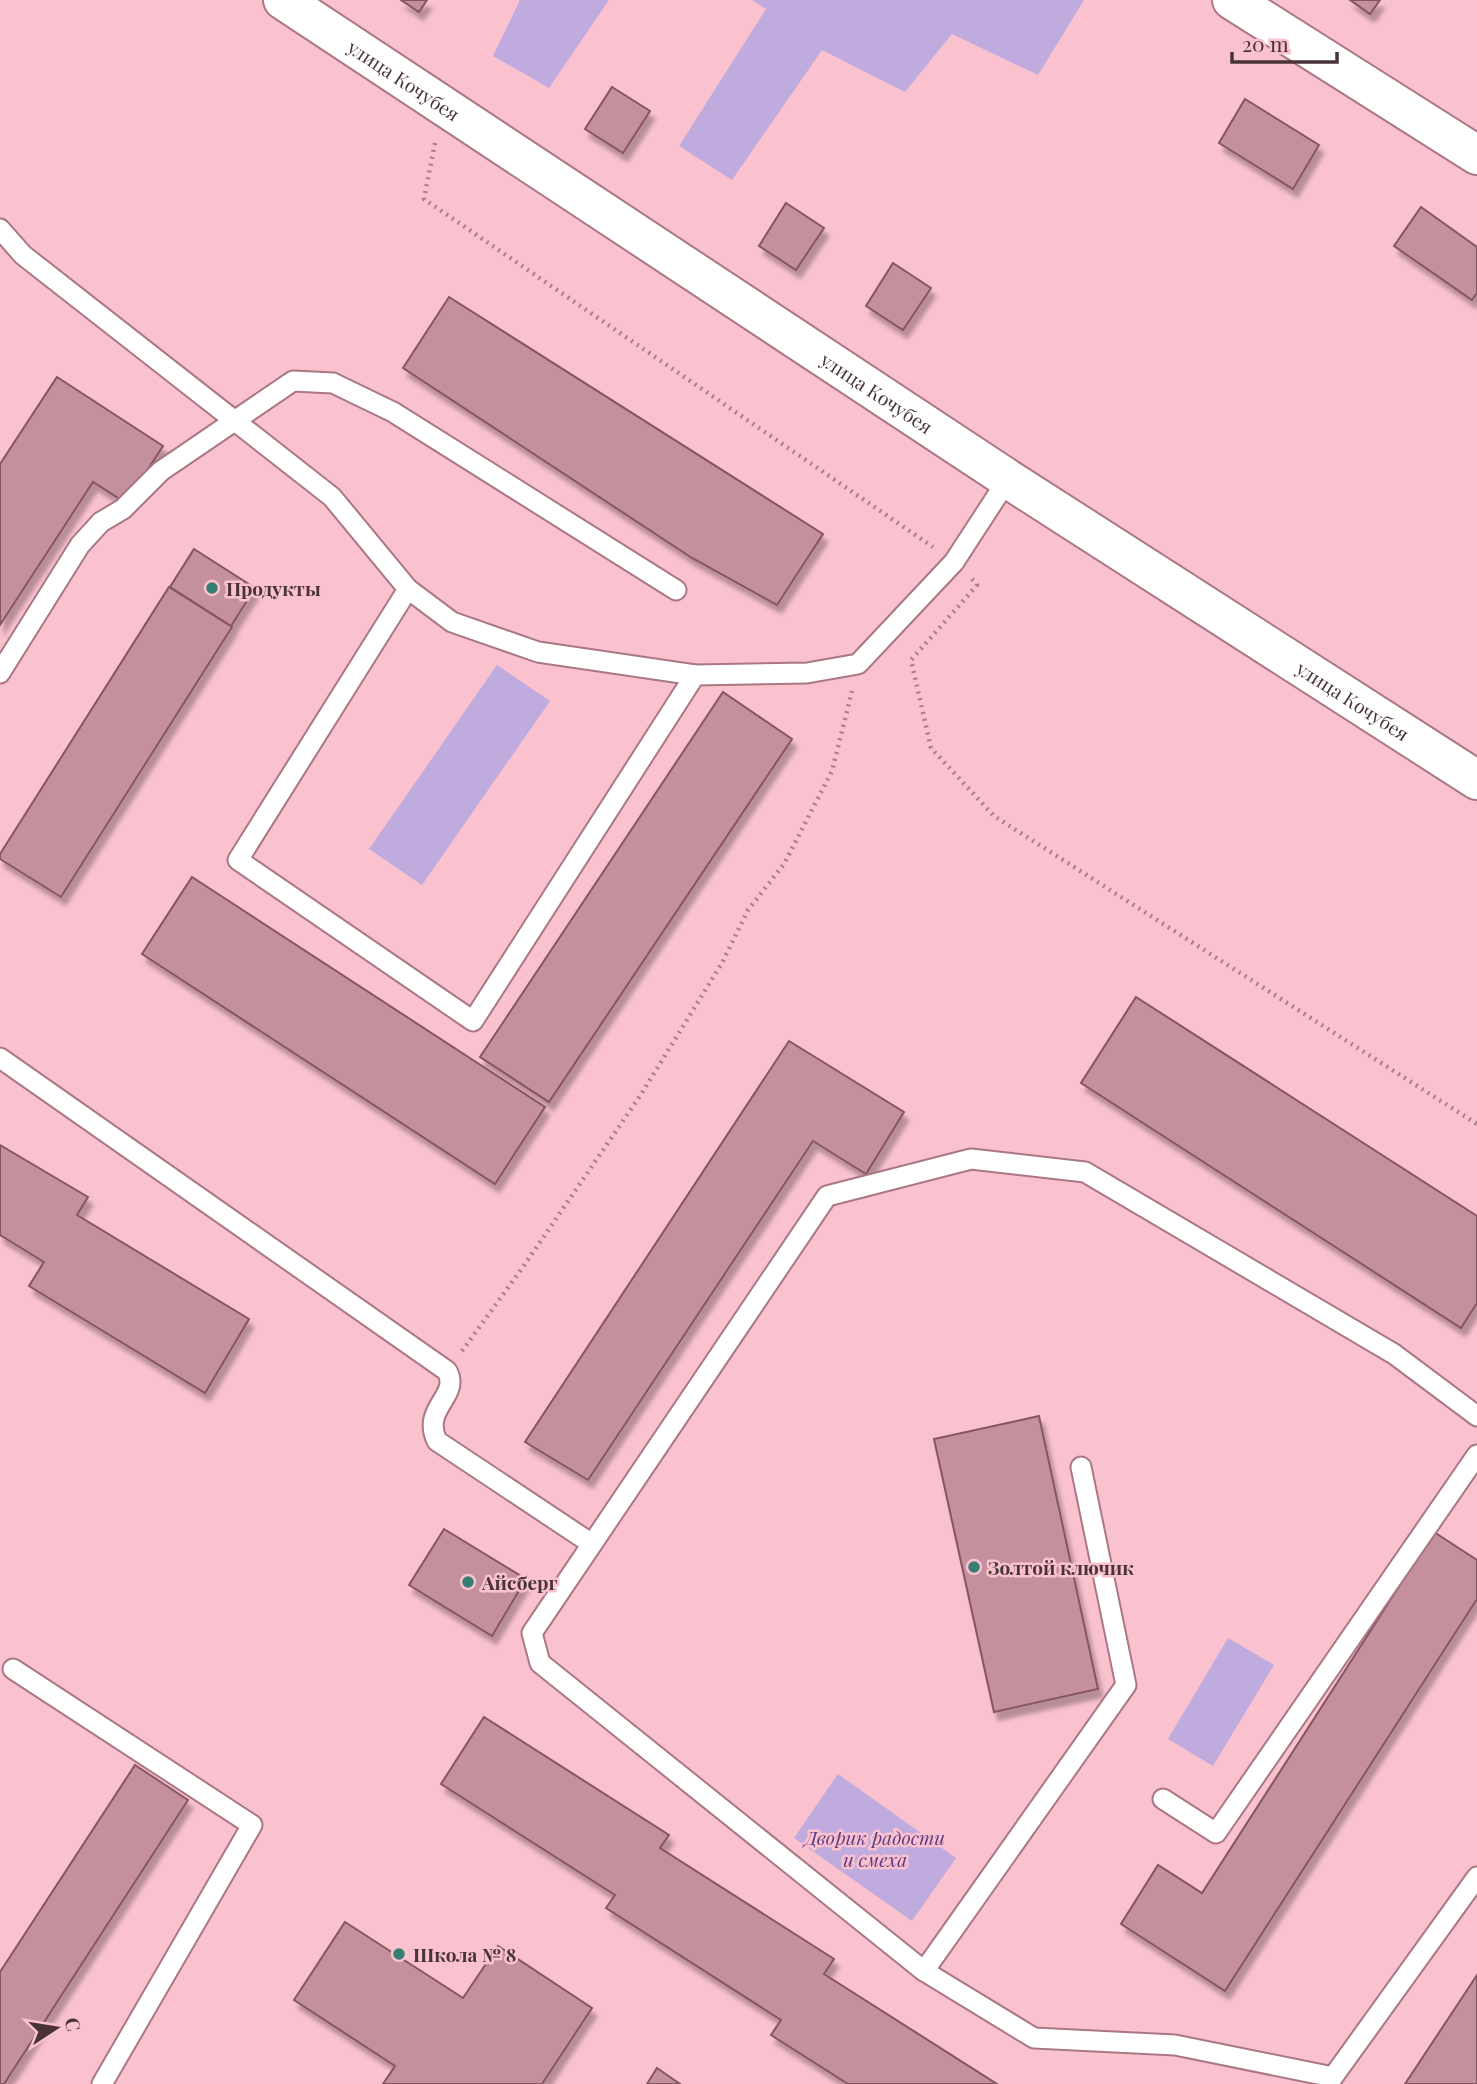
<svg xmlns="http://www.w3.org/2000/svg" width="1477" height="2084" viewBox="0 0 1477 2084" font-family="'Playfair Display',serif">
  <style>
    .green { fill: #bfabde }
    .building { fill: #c5909d; stroke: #855561; stroke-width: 2; filter: url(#shadow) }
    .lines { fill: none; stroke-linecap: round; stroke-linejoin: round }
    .lane-casing { stroke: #aa7784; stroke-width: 23 }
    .street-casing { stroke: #aa7784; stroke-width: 42 }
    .path { stroke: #a77f88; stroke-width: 4.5; stroke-dasharray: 2 5; stroke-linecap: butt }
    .lane { stroke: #fff; stroke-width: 19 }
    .street { stroke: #fff; stroke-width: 38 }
    .poi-dot { fill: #387d73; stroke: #fac2cf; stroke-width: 2.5 }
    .labels { text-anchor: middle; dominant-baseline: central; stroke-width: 5; stroke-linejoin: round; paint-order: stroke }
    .street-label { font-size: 19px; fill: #493339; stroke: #fac2cf }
    .poi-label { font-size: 19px; font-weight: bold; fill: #493339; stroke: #fac2cf; text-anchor: start }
    .park-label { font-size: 19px; font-style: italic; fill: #5d3c84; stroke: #fac2cf }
  </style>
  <defs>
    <filter id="shadow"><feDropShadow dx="4.5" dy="8" stdDeviation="2" flood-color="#0004"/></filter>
  </defs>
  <rect width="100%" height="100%" fill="#fac2cf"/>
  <!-- green -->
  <g class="green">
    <polygon points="520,0 609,0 549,88 493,56"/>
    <polygon points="752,0 1084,0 1038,75 952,34 905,92 822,50 732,180 679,146 766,9"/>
    <polygon points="497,665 550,701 422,885 369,849"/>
    <polygon points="1228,1638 1274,1665 1213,1766 1168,1739"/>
    <polygon points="838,1774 956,1858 912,1921 794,1838"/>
  </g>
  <!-- building -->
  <g class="building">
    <polygon points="401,0 427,0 419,12"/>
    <polygon points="1350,0 1380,0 1370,14"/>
    <polygon points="612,87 650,111 623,153 585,129"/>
    <polygon points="1245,99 1319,145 1293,189 1219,143"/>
    <polygon points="786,203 824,228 796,270 759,246"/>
    <polygon points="1421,207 1477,247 1477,293 1472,300 1394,246"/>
    <polygon points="893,263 931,288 903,330 866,306"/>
    <polygon points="449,297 823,534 777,605 692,558 403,368"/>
    <polygon points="57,377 163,446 126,503 93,482 0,625 0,464"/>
    <polygon points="194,549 255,588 231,626 170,587"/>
    <polygon points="169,587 232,627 61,897 0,859 0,854"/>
    <polygon points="723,692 792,739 549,1102 480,1057"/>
    <polygon points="192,877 545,1107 495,1184 142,954"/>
    <polygon points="1136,997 1477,1216 1477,1303 1461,1328 1081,1083"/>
    <polygon points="789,1041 904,1112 866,1174 813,1141 588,1480 525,1442"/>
    <polygon points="0,1145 88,1197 77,1215 249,1319 205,1393 29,1286 44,1262 0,1235"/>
    <polygon points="1039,1416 1098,1689 994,1712 934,1439"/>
    <polygon points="444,1529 526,1579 492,1636 409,1585"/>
    <polygon points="1434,1532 1477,1560 1477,1599 1225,1991 1121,1924 1158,1865 1202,1893"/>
    <polygon points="484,1717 669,1835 660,1848 834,1959 824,1974 997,2084 848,2084 771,2035 781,2020 606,1908 615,1895 441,1784"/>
    <polygon points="135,1765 188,1800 4,2084 0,2084 0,1972"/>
    <polygon points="345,1922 463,1998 498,1946 592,2008 542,2084 383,2084 395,2066 294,2000"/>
    <polygon points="1477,1975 1477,2084 1405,2084"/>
    <polygon points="657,2068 680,2084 647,2084"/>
  </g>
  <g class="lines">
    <defs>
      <g id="lane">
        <polyline points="0,229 23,255 332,497 408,589 238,860 473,1021 695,675 807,673 858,664 954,562 1008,479"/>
        <polyline points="408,589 452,622 538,652 695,675"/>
        <polyline points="0,673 80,545 101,522 123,509 161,471 293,381 333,383 393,412 676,590"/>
        <path d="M 0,1058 L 447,1371 C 461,1396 421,1408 437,1441 L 592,1544"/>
        <polyline points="1477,1416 1394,1354 1085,1172 971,1159 827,1196 532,1633 540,1663 924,1971 1034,2038 1175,2045 1333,2077 1477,1877"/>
        <polyline points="13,1669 252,1825 102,2084"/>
        <polyline points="1163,1799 1216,1833 1477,1455"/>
        <polyline points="924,1971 1126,1685 1081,1467"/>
      </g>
      <g id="street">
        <path id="s1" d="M 283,0 L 1008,479 L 1477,780"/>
        <polyline points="1232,0 1477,155"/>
      </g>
    </defs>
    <!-- lane casing -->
    <use href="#lane" class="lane-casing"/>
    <!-- street casing -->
    <use href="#street" class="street-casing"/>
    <!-- path -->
    <g class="path">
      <polyline points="435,143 424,199 933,547"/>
      <polyline points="972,579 977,585 911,660 931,748 994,816 1477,1124"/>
      <polyline points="462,1351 523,1267 640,1096 722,963 748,910 784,864 832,771 852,691"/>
    </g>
    <!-- lane -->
    <use href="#lane" class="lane"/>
    <!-- street -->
    <use href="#street" class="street"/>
  </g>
  <!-- markers -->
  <g class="poi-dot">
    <circle cx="212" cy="588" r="7"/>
    <circle cx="974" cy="1567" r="7"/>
    <circle cx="468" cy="1582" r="7"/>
    <circle cx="399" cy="1954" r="7"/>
  </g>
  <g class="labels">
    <!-- street labels -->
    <g class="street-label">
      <text stroke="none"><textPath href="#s1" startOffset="145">улица Кочубея</textPath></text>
      <text stroke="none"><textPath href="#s1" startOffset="712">улица Кочубея</textPath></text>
      <text stroke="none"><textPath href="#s1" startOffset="1279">улица Кочубея</textPath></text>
    </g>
    <!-- poi labels -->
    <g class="poi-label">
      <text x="226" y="588">Продукты</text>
      <text x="988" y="1567">Золтой ключик</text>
      <text x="482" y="1582">Айсберг</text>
      <text x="413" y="1954">Школа № 8</text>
    </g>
    <!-- park labels -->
    <g class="park-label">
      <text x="875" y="1837">Дворик радости<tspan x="875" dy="22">и смеха</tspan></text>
    </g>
  </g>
  <!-- north arrow -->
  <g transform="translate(56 2028) rotate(78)" stroke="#fac2cf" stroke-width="5" paint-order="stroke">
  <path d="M0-5L12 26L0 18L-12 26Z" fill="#493339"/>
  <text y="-10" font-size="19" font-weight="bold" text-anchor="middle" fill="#493339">С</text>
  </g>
  <!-- scale -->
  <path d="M1232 52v10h105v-10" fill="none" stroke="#493339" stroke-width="3.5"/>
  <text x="1242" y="52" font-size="21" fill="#493339" stroke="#fac2cf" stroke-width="5" paint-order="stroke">20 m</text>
</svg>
